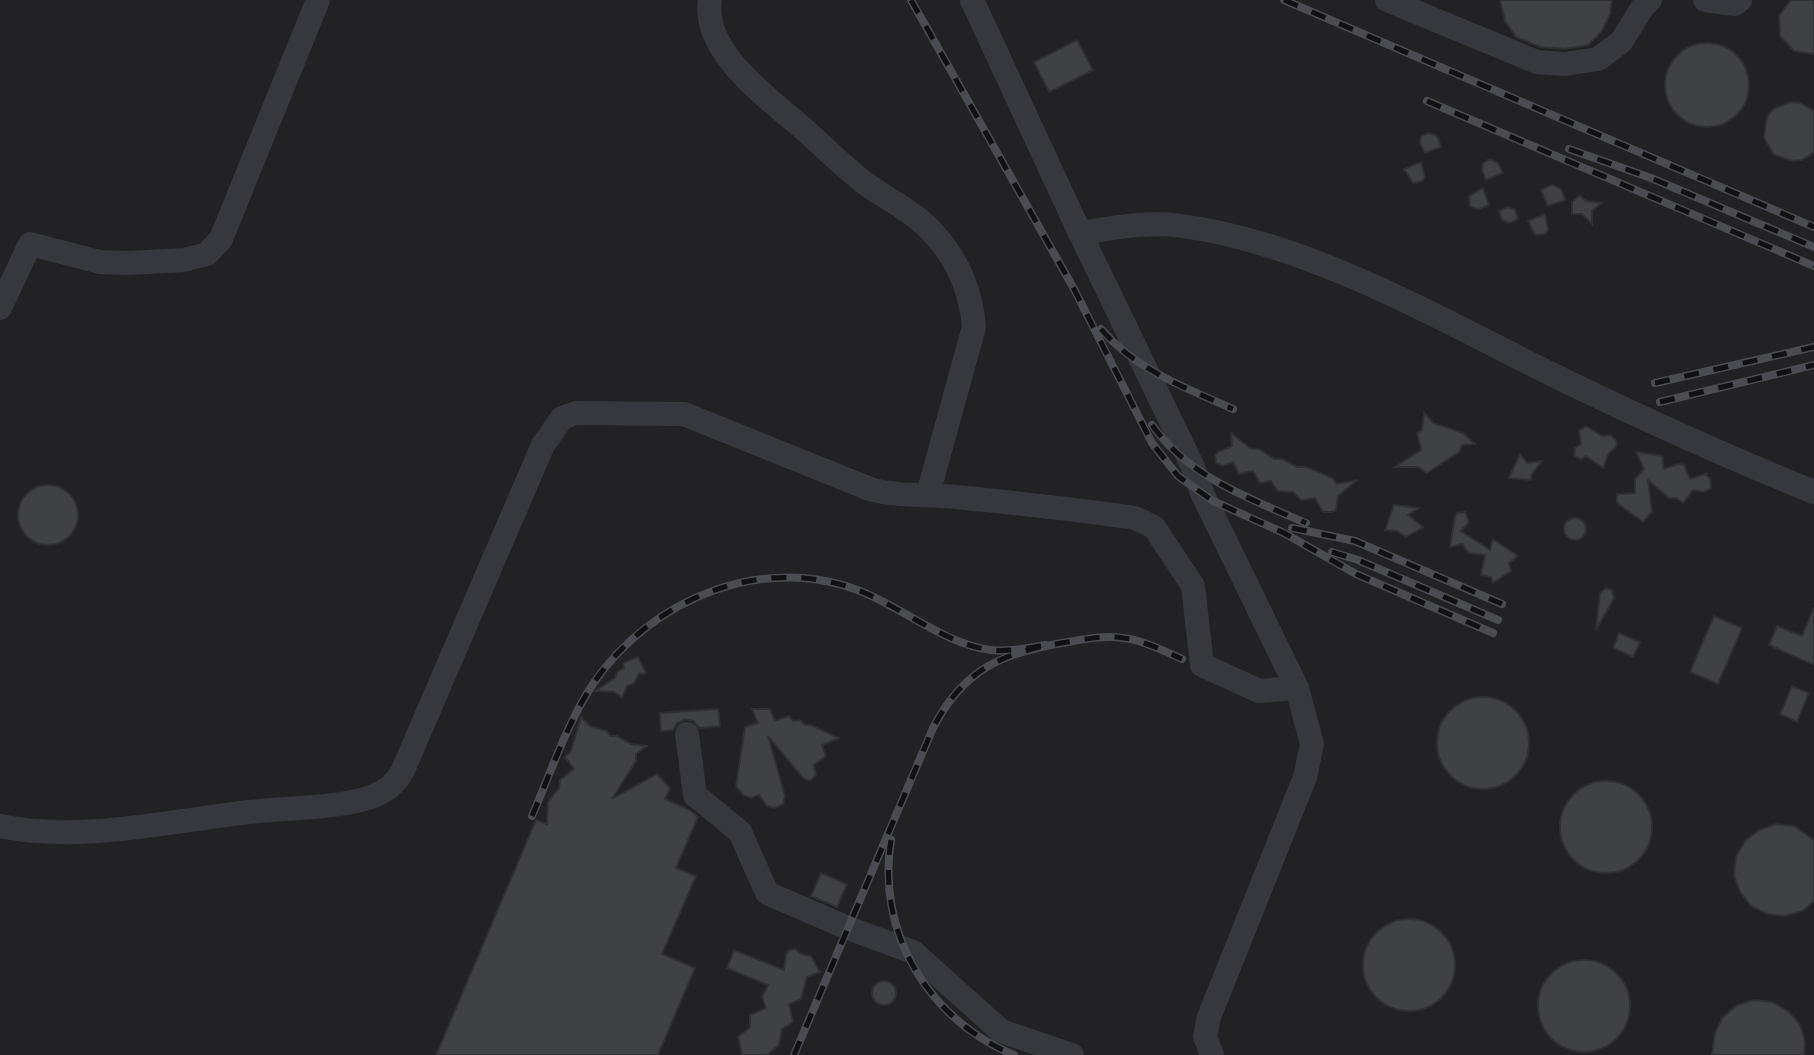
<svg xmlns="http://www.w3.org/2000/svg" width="1814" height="1055" viewBox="0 0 1814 1055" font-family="'Alegreya Sans',sans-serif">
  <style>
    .built { fill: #222225 }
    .building { fill: #404145; stroke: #303034; stroke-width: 2 }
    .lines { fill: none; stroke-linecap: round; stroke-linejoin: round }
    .minor { stroke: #37383d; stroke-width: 24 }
    .rail-casing { stroke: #4a4c52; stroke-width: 8 }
    .rail { stroke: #111113; stroke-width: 5; stroke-dasharray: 15; stroke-linecap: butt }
  </style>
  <rect width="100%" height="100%" fill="#161618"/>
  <!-- built -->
  <rect class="built" x="0" y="0" width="1814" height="1055"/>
  <!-- building -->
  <g class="building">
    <polygon points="1500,0 1612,0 1610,14 1602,31 1588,45 1564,49 1540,47 1516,37 1505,21"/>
    <polygon points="1791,0 1814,0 1814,54 1794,51 1780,36 1779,16"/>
    <polygon points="1077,40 1093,70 1049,92 1034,62"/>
    <circle cx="1707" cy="85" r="42"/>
    <polygon points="1791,102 1800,103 1814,111 1814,152 1802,160 1792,161 1773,154 1764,137 1767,117 1773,109"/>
    <polygon points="1428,133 1437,136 1441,147 1425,153 1420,143 1421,136"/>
    <polygon points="1490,159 1498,163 1503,173 1486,180 1482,170 1483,163"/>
    <polygon points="1421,162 1425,177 1422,181 1413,183 1404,169"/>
    <polygon points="1552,185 1561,189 1565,200 1548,206 1541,190"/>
    <polygon points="1483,188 1489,205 1479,209 1474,208 1470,206 1469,196"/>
    <polygon points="1580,195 1586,201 1602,203 1592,211 1592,224 1582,214 1572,214 1572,202"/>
    <polygon points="1508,207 1515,210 1518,219 1509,223 1502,220 1499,211"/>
    <polygon points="1545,214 1548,230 1545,234 1535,235 1528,221"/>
    <polygon points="1424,412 1433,423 1463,433 1475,444 1462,445 1459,452 1427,473 1418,467 1395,467 1421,450 1417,433 1422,430"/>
    <polygon points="1586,426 1602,436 1611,435 1617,442 1616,447 1609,453 1603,468 1586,456 1581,459 1574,456 1575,448 1581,444 1579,431"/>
    <polygon points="1231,433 1250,448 1259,449 1274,459 1282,459 1297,467 1306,467 1332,478 1337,484 1357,480 1338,496 1336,510 1332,512 1323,512 1315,498 1301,500 1293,492 1278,491 1271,481 1260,483 1253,471 1239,474 1233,462 1223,466 1216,463 1215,455 1218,452 1232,446"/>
    <polygon points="1636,452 1662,456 1664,469 1679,464 1684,465 1690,479 1708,473 1706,475 1710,479 1711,488 1704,492 1693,490 1683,503 1677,498 1669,498 1648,480 1652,512 1643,522 1617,503 1617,494 1635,493 1635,479 1644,469"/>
    <polygon points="1520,454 1527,463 1542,461 1531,475 1531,480 1509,478"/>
    <circle cx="48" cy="515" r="30"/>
    <polygon points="1394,505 1419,508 1408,515 1423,527 1406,537 1397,531 1385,530"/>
    <polygon points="1465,512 1469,522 1461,531 1490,550 1493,539 1518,556 1509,563 1511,571 1493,583 1491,577 1481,575 1485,555 1469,553 1462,544 1450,547 1455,516 1457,513"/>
    <circle cx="1575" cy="529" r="11"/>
    <polygon points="1606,588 1612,590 1614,598 1596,630 1600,593"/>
    <polygon points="1814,607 1814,665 1769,645 1777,626 1802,636"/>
    <polygon points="1714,616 1742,628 1718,684 1690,672"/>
    <polygon points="1619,633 1640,642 1633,657 1613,648"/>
    <polygon points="638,657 646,673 639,674 634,683 627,686 622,698 614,692 595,691 615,678 617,672 624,668 623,663"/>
    <polygon points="1792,686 1809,693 1797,722 1780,714"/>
    <circle cx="1483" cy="743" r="46"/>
    <polygon points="718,709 720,726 700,728 693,721 686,719 677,723 673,730 661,731 660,713"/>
    <polygon points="752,709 770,709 775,721 789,716 793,721 800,720 805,725 811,725 839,738 822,745 826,756 814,765 816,775 810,781 804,779 768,736 785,796 783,804 775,808 767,806 759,795 751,798 743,795 736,786 745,727 758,723"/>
    <polygon points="581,717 590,726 607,731 610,736 617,736 631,744 647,746 636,754 636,761 612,799 657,774 670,788 665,799 690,810 698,817 676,868 696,876 662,954 695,968 658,1055 436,1055 536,820 547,824 548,802 559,788 560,780 574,769 565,757 571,751"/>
    <circle cx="1606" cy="827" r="46"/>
    <polygon points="1776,824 1794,826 1814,840 1814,901 1802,911 1785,916 1767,914 1751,906 1740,892 1734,875 1736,857 1745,841 1759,830"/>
    <polygon points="821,873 847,884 837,907 811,896"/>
    <circle cx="1409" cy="965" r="46"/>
    <polygon points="795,949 801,954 811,956 820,972 807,977 801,999 789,1004 793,1022 782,1029 779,1045 767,1055 742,1055 738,1037 750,1027 750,1015 766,1008 762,997 768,985 727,968 734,950 784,970 786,954 789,950"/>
    <circle cx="1584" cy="1006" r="46"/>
    <circle cx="884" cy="993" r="12"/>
    <polygon points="1754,1000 1772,1002 1788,1011 1800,1024 1805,1042 1804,1055 1712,1055 1715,1033 1723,1017 1737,1005"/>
  </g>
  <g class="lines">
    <!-- minor -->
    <g class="minor">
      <path d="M 710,0 C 701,52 772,101 806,131 C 826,149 845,168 866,184 C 888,200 915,212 934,234 C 958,260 971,292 974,327 L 928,494"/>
      <polyline points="972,0 1080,233 1192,465 1203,495 1297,688 1312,744 1305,777 1209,1017 1205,1037 1212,1055"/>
      <polyline points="1387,0 1537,62 1565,64 1598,59 1621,42 1644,5 1650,0"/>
      <polyline points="1705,0 1735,4 1740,0"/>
      <path d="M 1080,233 C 1114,228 1148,221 1182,226 C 1303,242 1430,313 1537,367 C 1628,412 1720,454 1814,492"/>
      <polyline points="0,308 30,244 100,262 126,263 184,260 207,254 221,239 318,0"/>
      <polyline points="687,734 695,795 740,832 767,893 848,928 913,952 1001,1031 1072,1055"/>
      <path d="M 0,826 C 81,843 169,821 250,812 C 283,808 341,808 371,797 C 386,792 396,784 403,770 L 543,445 L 562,418 L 576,413 L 684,414 L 870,489 C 898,497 927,494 956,497 C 1016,503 1076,509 1135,518 L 1154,527 L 1193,586 L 1202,665 L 1259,691 L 1297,688"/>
    </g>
    <defs>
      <g id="rail">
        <polyline points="911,0 1074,289 1152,443 1178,476 1213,501 1284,533 1356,574 1493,633"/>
        <polyline points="1284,0 1814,227"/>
        <polyline points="1427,101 1814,266"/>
        <polyline points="1569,149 1651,178 1814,247"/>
        <path d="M 1101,329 C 1136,370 1184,387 1233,409"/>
        <polyline points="1655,383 1814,347"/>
        <polyline points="1660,402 1814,365"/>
        <path d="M 1152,425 C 1189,477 1250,499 1306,523"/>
        <polyline points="1292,528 1355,541 1502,604"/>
        <polyline points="1332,552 1358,560 1498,620"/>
        <path d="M 532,816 C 551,772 567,723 593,684 C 651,598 766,551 865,593 C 905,610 948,645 991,650 C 1009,652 1028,648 1045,645"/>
        <path d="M 891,840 C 876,933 929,1020 1014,1055"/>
        <path d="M 794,1055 L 933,728 C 964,668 1004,652 1068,642 C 1085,639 1106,635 1123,638 C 1143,640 1164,651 1182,659"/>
      </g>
    </defs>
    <!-- rail casing -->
    <use href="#rail" class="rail-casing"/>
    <!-- rail -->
    <use href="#rail" class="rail"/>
  </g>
</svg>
